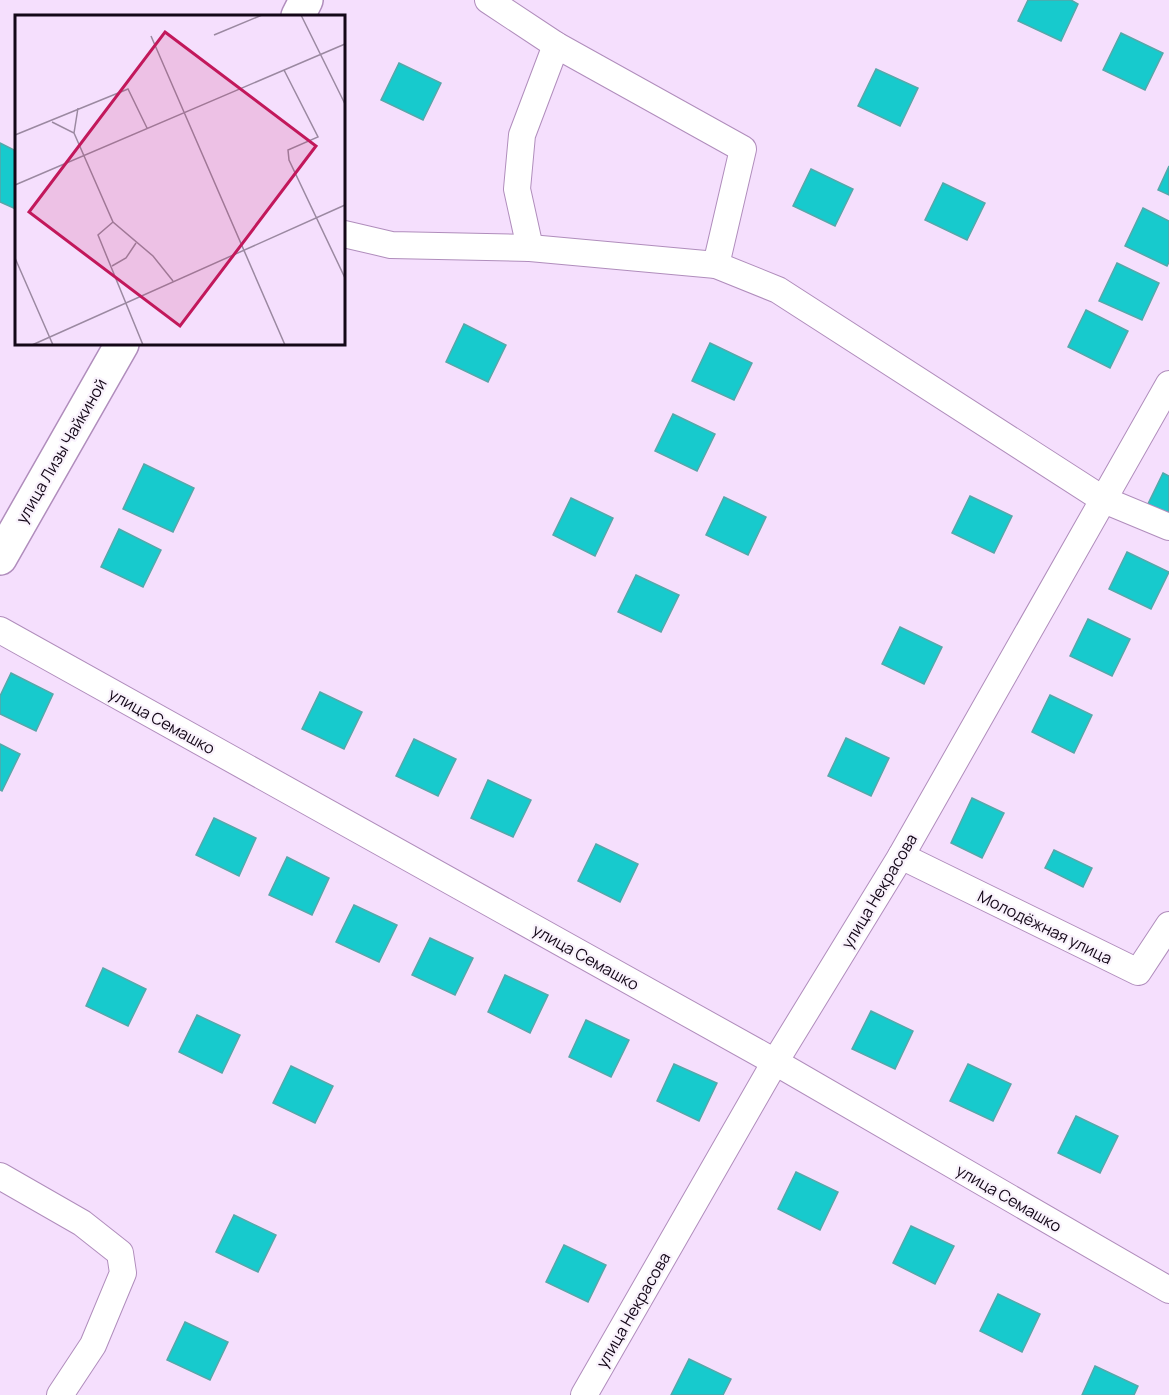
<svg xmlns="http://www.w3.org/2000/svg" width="1169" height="1395" viewBox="0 0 1169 1395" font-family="Manrope,sans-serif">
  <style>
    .building { fill: #17cacd; stroke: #57a7a9; stroke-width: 1.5 }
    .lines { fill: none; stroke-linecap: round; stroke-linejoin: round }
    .street-casing { stroke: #b08dbc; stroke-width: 28 }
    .secondary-casing { stroke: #b08dbc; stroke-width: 36 }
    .street { stroke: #fff; stroke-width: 26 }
    .secondary { stroke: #fff; stroke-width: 33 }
    .labels { text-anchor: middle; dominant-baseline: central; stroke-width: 4.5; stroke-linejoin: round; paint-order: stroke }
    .street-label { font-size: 16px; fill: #130717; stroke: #f9f2fc }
    .inset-road { fill: none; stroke: #9b89a1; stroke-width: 1.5 }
    .view { fill: #c2185b; fill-opacity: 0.15; stroke: #c2185b; stroke-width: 3 }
    .inset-edge { fill: none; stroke: #130717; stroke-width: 3 }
  </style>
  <rect width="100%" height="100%" fill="#f5dffd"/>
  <!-- building -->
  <g class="building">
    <polygon points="1028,0 1071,0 1078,4 1061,41 1018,21"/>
    <polygon points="1121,33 1163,53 1145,90 1103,70"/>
    <polygon points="399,63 441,83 423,120 381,100"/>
    <polygon points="876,69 918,88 900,126 858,106"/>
    <polygon points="0,143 16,151 16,209 0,202"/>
    <polygon points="1169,166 1169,195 1158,190"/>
    <polygon points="811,169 853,189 835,226 793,206"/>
    <polygon points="943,183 985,203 967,240 925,220"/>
    <polygon points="1143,208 1169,221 1169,262 1167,266 1125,246"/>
    <polygon points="1117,263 1159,283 1142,320 1099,301"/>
    <polygon points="1086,310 1128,331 1110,368 1068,347"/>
    <polygon points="464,324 506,345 488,382 446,362"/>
    <polygon points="710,343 752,363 734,400 692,381"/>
    <polygon points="673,414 715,434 697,471 655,451"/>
    <polygon points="144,464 194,488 173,532 123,509"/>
    <polygon points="1163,473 1169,476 1169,522 1145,510"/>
    <polygon points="970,496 1012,516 994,553 952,533"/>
    <polygon points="724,497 766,517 748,555 706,535"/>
    <polygon points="571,498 613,518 595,556 553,535"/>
    <polygon points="119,529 161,550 143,587 101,567"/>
    <polygon points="1127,552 1169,572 1151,609 1109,589"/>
    <polygon points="636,575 679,595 661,632 618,612"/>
    <polygon points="1088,619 1130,639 1112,676 1070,656"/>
    <polygon points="900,627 942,647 924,684 882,664"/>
    <polygon points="11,673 53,694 36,731 0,714 0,696"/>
    <polygon points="320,692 362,712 344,749 302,729"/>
    <polygon points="1050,695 1092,715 1074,753 1032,732"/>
    <polygon points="846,738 889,758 871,796 828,776"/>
    <polygon points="414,739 456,759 438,796 396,776"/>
    <polygon points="0,744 20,754 2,791 0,790"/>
    <polygon points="488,780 531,800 513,837 471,818"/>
    <polygon points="972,798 1004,813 982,858 951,843"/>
    <polygon points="214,818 256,838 239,876 196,855"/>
    <polygon points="596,844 638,864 620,902 578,881"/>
    <polygon points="1054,850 1092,868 1083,887 1045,868"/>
    <polygon points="287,857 329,878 312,915 269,895"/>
    <polygon points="354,905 397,925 379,962 336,942"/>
    <polygon points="430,938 473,958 455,995 412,975"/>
    <polygon points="103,968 146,989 128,1026 86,1006"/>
    <polygon points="505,975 548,995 530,1033 488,1012"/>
    <polygon points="871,1011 913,1031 895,1069 852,1049"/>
    <polygon points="197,1015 240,1035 222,1073 179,1052"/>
    <polygon points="586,1020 629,1040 611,1077 569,1057"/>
    <polygon points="674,1064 717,1083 699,1121 657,1101"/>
    <polygon points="968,1064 1011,1084 993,1121 950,1101"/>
    <polygon points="291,1066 333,1086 315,1123 273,1103"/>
    <polygon points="1076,1116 1118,1136 1100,1173 1058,1153"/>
    <polygon points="796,1172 838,1192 820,1230 778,1209"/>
    <polygon points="234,1215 276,1235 258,1272 216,1252"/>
    <polygon points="911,1226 954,1246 935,1284 893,1263"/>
    <polygon points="564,1245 606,1265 588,1302 546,1282"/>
    <polygon points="998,1294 1040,1314 1022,1352 980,1331"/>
    <polygon points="185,1322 228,1342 210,1380 167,1360"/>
    <polygon points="689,1359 731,1379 723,1395 671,1395"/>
    <polygon points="1095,1366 1138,1386 1134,1395 1082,1395"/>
  </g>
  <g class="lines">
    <defs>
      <g id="street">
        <polyline points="488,0 556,45 743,149 716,265"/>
        <polyline points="344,234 391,245 530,248 716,265 778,290 1104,500 1169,527"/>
        <polyline points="530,248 517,189 522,135 556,45"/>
        <polyline points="0,630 775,1062 1169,1290"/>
        <polyline points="901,856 1138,972 1169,925"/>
        <polyline points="0,1176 82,1223 120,1253 123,1273 93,1345 60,1395"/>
        <polyline points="584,1395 775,1062 901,856 1169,384"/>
      </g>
      <g id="secondary">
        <polyline points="298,16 306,0"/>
        <polyline points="0,558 122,344"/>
      </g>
    </defs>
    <!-- street casing -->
    <use href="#street" class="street-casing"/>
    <!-- secondary casing -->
    <use href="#secondary" class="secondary-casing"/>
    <!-- street -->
    <use href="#street" class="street"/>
    <!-- secondary -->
    <use href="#secondary" class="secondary"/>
  </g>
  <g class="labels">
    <!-- street labels -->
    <g class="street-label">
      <text transform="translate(61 451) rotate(-60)">улица Лизы Чайкиной</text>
      <text transform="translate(162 721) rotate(29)">улица Семашко</text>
      <text transform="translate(879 891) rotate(-59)">улица Некрасова</text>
      <text transform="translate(1045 927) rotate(26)">Молодёжная улица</text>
      <text transform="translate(586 957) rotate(29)">улица Семашко</text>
      <text transform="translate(1009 1198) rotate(30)">улица Семашко</text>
      <text transform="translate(633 1310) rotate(-60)">улица Некрасова</text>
    </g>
  </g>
  <!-- overview -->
  <g transform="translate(15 15)">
    <rect width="330" height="330" fill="#f5dffd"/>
    <path class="inset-road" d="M 286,0 L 330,89M 199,20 L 247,0M 136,21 L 270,330M 269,55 L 303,122 L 273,135 L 274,145 L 330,263M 37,107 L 59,118 L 98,207 L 138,241 L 158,266M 59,118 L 63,93M 0,120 L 113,74 L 132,113M 0,170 L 330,29M 98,207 L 83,220 L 128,330M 0,243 L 38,330M 97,251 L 111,243 L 121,228M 17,330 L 330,190"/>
    <path class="view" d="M 150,17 L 301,131 L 165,311 L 14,197 Z"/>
    <rect width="330" height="330" class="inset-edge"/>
  </g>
</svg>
